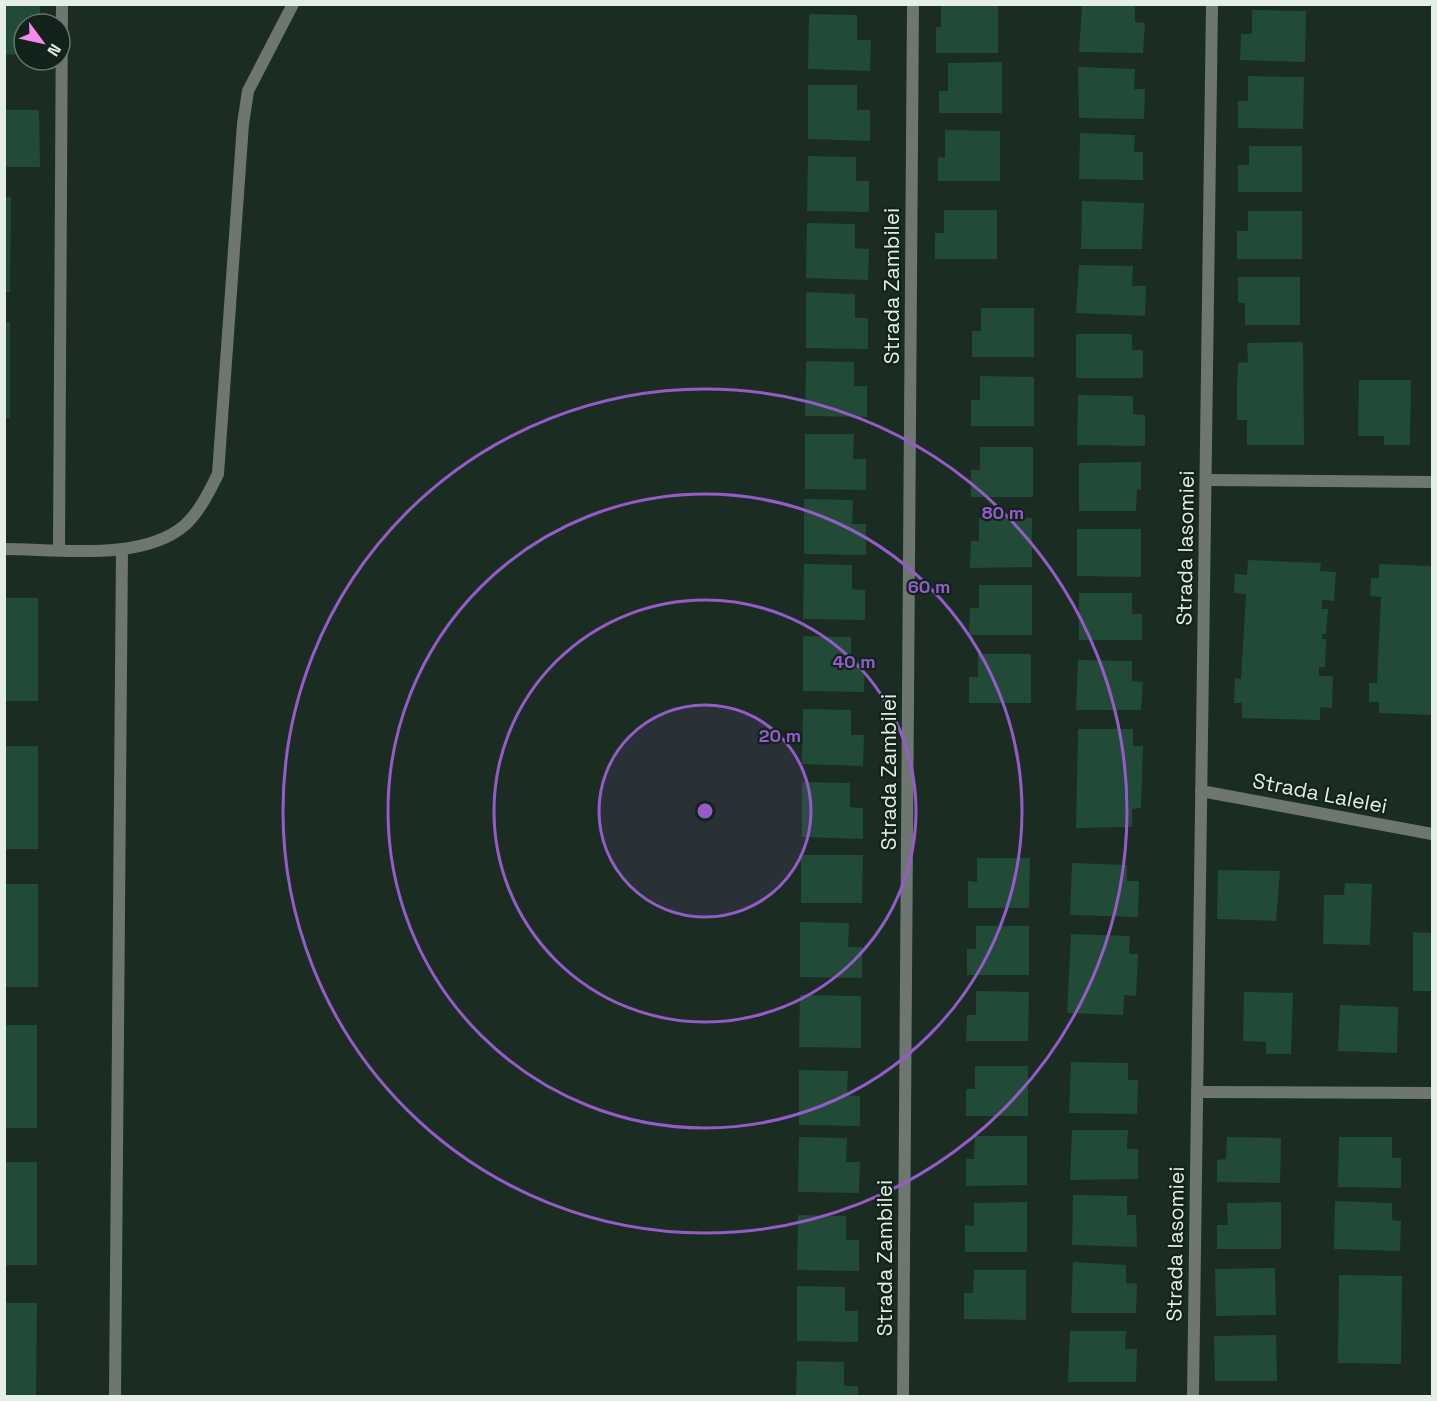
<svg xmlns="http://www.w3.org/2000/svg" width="1437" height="1401" viewBox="0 0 1437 1401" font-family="'Space Grotesk',sans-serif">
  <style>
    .building { fill: #214a37 }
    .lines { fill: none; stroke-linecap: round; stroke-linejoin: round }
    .street { stroke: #6d7671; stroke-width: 12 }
    .ring { fill: none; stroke: #955cc9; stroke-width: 3 }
    .labels { text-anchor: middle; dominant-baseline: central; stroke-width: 4.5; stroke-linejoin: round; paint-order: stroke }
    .street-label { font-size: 21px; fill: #e3eee7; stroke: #11231a }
    .centre { fill: #955cc9; stroke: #11231a; stroke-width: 3 }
    .ring-label { font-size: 18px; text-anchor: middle; font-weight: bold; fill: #955cc9; stroke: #11231a; stroke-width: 4.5; stroke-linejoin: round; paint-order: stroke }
  </style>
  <rect width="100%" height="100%" fill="#1b2c23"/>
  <!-- building -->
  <g class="building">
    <polygon points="4,4 40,4 40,24 24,24 24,54 4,55"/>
    <polygon points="1082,4 1135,4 1135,22 1145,23 1143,53 1079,52"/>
    <polygon points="998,5 998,53 936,53 936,27 941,27 941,6"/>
    <polygon points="1252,10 1306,11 1305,62 1240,60 1241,34 1252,34"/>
    <polygon points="809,14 857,15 857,40 871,40 870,71 808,69"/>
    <polygon points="1002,62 1002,113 939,113 939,91 948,91 948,63"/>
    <polygon points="1078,67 1135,69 1134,89 1145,89 1144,119 1079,118"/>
    <polygon points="1248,76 1304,77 1303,129 1238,128 1238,101 1248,101"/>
    <polygon points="808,85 857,85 857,110 870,110 870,141 808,139"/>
    <polygon points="4,110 39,110 40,167 4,167"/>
    <polygon points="945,130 1000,131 1000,181 938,181 938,157 945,158"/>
    <polygon points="1080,133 1135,135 1134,152 1143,152 1143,180 1079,179"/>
    <polygon points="1249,146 1302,146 1302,192 1238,192 1238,165 1249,165"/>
    <polygon points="808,156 856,157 856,181 869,181 869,212 807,211"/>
    <polygon points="4,197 11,197 10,292 4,292"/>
    <polygon points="1082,201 1144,203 1142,249 1081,249"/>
    <polygon points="944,210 997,210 997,259 935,259 935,233 944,233"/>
    <polygon points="1248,211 1302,211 1302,259 1237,259 1237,231 1248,231"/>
    <polygon points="807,223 855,224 855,248 869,249 868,280 806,278"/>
    <polygon points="1079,265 1133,266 1132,286 1146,286 1145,316 1076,313"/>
    <polygon points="1238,277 1300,277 1300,325 1245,325 1245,303 1238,303"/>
    <polygon points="806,292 855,294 855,318 868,318 868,349 806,348"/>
    <polygon points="981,308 1034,308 1034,357 972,357 972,331 981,331"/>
    <rect x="4" y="322" width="6" height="96"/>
    <polygon points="1076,334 1132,334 1132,350 1143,350 1143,378 1076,378"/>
    <polygon points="1303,342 1304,445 1247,445 1247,420 1237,420 1237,387 1238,363 1248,362 1247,343"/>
    <polygon points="806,361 854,362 854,386 867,386 867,417 805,416"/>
    <polygon points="980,376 1034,377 1034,426 971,426 971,400 980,400"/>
    <polygon points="1359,380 1411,380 1410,445 1384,445 1384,436 1358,436"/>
    <polygon points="1078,395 1133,396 1133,414 1145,415 1145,446 1077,445"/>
    <polygon points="805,434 854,434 853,459 866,459 866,490 805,489"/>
    <polygon points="980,447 1033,447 1033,497 971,497 971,470 980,470"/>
    <polygon points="1141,462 1141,490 1137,489 1136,511 1079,511 1079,463"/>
    <polygon points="804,499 853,500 852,524 866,524 866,555 804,554"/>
    <polygon points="979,518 1032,518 1032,567 970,568 971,541 979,541"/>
    <polygon points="1077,529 1141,529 1141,577 1077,576"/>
    <polygon points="1248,560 1321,563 1320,571 1336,572 1334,601 1322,600 1322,609 1328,609 1326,634 1322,634 1322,639 1326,639 1325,667 1319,667 1319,676 1333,676 1332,708 1320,707 1320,720 1242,718 1242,703 1234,703 1235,678 1241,679 1246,594 1234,593 1235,574 1247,575"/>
    <polygon points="804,564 852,565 852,589 865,590 865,620 803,619"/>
    <polygon points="1379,564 1432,566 1432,715 1379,713 1379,702 1369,702 1369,683 1377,683 1381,597 1370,596 1371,578 1379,578"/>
    <polygon points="979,585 1032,585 1032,635 969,635 970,608 979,608"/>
    <polygon points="1079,593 1132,593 1132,614 1142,614 1142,640 1079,640"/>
    <rect x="4" y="598" width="34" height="103"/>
    <polygon points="803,636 851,637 851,661 865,661 864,692 803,691"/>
    <polygon points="978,654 1031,654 1031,703 969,703 969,677 978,677"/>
    <polygon points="1078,660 1132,661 1132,681 1143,682 1141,710 1076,710"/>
    <polygon points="803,709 851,710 851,735 864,735 863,766 802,764"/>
    <polygon points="1078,729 1133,729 1133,746 1143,746 1141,808 1132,809 1132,827 1076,828"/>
    <rect x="4" y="746" width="34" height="103"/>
    <polygon points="802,782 850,783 850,807 863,808 863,839 802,837"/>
    <polygon points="801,855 863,855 862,903 801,903"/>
    <polygon points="977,858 1030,858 1029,908 968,908 968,881 977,882"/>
    <polygon points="1072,863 1127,865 1127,881 1139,881 1138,917 1070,915"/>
    <polygon points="1218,870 1280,871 1276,921 1217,919"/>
    <polygon points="1345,883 1372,884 1370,945 1323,944 1324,895 1344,895"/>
    <rect x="4" y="884" width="34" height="103"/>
    <polygon points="800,922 849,923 848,947 862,947 862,978 800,977"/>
    <polygon points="976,926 1029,926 1029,975 967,975 967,949 976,949"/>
    <polygon points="1413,932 1432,933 1432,991 1413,991"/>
    <polygon points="1071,934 1130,936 1129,954 1138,954 1136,996 1124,995 1123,1015 1067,1013"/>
    <polygon points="976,991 1029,992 1028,1041 966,1041 967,1015 976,1015"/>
    <polygon points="1244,992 1293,993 1291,1054 1266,1054 1266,1042 1243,1041"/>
    <polygon points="800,995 861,996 861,1048 799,1047"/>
    <polygon points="1340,1005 1398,1007 1397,1053 1338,1051"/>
    <rect x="4" y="1025" width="33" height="103"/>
    <polygon points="1071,1062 1128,1063 1128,1080 1138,1080 1137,1114 1069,1113"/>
    <polygon points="975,1066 1028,1066 1028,1116 966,1116 966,1089 975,1089"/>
    <polygon points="799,1070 848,1071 847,1095 860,1096 860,1126 799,1125"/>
    <polygon points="1072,1130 1128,1130 1127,1149 1138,1149 1138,1179 1070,1180"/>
    <polygon points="975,1136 1027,1136 1027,1185 966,1186 966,1159 974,1159"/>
    <polygon points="799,1137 847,1138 846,1162 860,1162 859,1193 798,1192"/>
    <polygon points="1227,1137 1281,1138 1280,1183 1217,1182 1217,1160 1226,1159"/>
    <polygon points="1339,1137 1392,1137 1392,1158 1401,1158 1401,1188 1338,1187"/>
    <rect x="4" y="1162" width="33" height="103"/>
    <polygon points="1073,1195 1127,1196 1127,1215 1136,1215 1137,1247 1072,1245"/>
    <polygon points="1335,1201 1392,1203 1392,1220 1401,1221 1400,1251 1334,1249"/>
    <polygon points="1027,1202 1027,1252 965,1252 965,1225 974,1226 974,1203"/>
    <polygon points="1281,1202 1281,1249 1217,1249 1217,1225 1228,1225 1227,1203"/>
    <polygon points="798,1215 846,1216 846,1240 859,1240 859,1271 797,1270"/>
    <polygon points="1073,1262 1126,1265 1126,1283 1137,1284 1136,1313 1071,1313"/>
    <polygon points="1275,1268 1276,1315 1216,1316 1215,1269"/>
    <polygon points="974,1270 1026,1270 1026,1320 964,1319 964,1293 973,1293"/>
    <polygon points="1339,1275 1402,1276 1401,1364 1338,1363"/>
    <polygon points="797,1286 845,1287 845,1311 858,1311 858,1342 797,1341"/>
    <polygon points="4,1303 37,1303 36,1396 4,1396"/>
    <polygon points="1070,1331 1126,1331 1125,1349 1137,1349 1136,1382 1068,1382"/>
    <polygon points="1276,1335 1277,1381 1215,1381 1214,1336"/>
    <polygon points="797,1361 844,1362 844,1386 858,1386 858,1396 796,1396"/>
  </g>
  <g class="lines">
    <!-- street -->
    <g class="street">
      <polyline points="1206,480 1432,482"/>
      <path d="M 4,549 C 57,549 143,562 185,525 C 200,511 209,492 218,474 L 243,124 L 248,91 L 293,4"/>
      <polyline points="59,549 62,4"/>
      <polyline points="1201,791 1432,834"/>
      <polyline points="1197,1092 1432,1093"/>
      <polyline points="115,1396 122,549"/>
      <polyline points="903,1396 913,4"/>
      <polyline points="1193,1396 1212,4"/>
    </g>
  </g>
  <!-- distance rings -->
  <circle cx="705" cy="811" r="106" fill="#955cc9" fill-opacity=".12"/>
  <g class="ring">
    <circle cx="705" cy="811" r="106"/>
    <circle cx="705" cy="811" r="211"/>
    <circle cx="705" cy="811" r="317"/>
    <circle cx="705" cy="811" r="422"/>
  </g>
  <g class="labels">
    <!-- street labels -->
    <g class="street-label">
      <text transform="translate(891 286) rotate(-90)">Strada Zambilei</text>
      <text transform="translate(1185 548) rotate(-89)">Strada Iasomiei</text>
      <text transform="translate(888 772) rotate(-90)">Strada Zambilei</text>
      <text transform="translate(1320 793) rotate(11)">Strada Lalelei</text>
      <text transform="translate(1175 1244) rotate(-89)">Strada Iasomiei</text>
      <text transform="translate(884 1258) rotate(-90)">Strada Zambilei</text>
    </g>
  </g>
  <circle cx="705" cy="811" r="9" class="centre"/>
  <g class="ring-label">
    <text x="1003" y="519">80 m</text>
    <text x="929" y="593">60 m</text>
    <text x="854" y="668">40 m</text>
    <text x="780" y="742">20 m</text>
  </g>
  <!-- border -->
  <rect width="1437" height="1401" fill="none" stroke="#e3eee7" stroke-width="12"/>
  <!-- north arrow -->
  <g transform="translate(42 42) rotate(123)"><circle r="28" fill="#11231a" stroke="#65746c" stroke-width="1.5"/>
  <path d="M0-4.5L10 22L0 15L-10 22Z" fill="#f788ec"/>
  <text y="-9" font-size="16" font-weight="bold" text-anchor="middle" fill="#e3eee7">N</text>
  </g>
</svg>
